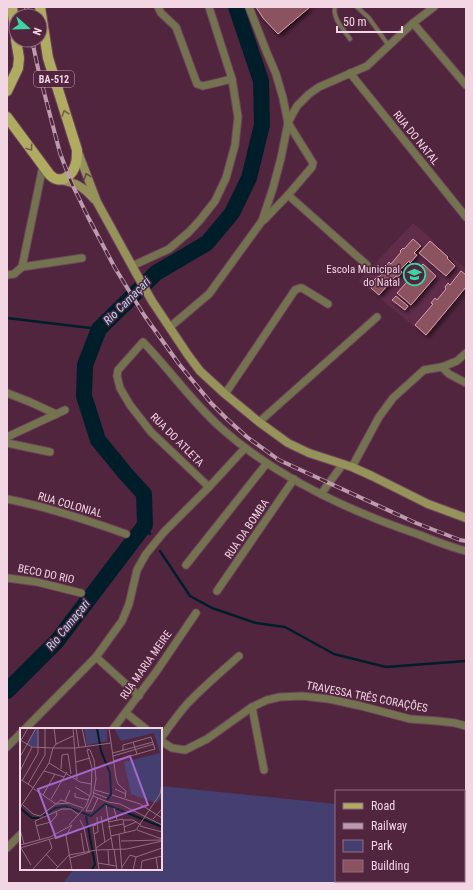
<svg xmlns="http://www.w3.org/2000/svg" width="473" height="890" viewBox="0 0 473 890" font-family="'Roboto Condensed',sans-serif">
  <style>
    .built { fill: #602c4a }
    .green { fill: #443f70 }
    .lines { fill: none; stroke-linecap: round; stroke-linejoin: round }
    .stream { stroke: #001e2a; stroke-width: 2.5 }
    .river { stroke: #001e2a; stroke-width: 16 }
    .building { fill: #8a535f; stroke: #db9da9; filter: url(#shadow) }
    .lane-casing { stroke: #6f455d; stroke-width: 5.5 }
    .street-casing { stroke: #6f455d; stroke-width: 9 }
    .secondary-casing { stroke: #6f455d; stroke-width: 10 }
    .primary-casing { stroke: #6f455d; stroke-width: 12 }
    .lane { stroke: #74734f; stroke-width: 3.5 }
    .street { stroke: #74734f; stroke-width: 7 }
    .secondary { stroke: #959359; stroke-width: 8 }
    .primary { stroke: #afac61; stroke-width: 10 }
    .rail-casing { stroke: #bd9aac; stroke-width: 4 }
    .rail { stroke: #52253f; stroke-width: 2.5; stroke-dasharray: 8; stroke-linecap: butt }
    .oneway { stroke: #775b4d }
    .oneway2 { stroke: #664647 }
    .labels { text-anchor: middle; dominant-baseline: central; stroke-width: 3; stroke-linejoin: round; paint-order: stroke }
    .shield { fill: #52253f; stroke: #c3a1b2; stroke-width: 1 }
    .shield-label { font-size: 10px; font-weight: bold; fill: #f3d6e4 }
    .street-label { font-size: 11px; fill: #f3d6e4; stroke: #52253f }
    .poi-label { font-size: 11px; fill: #f3d6e4; stroke: #52253f; text-anchor: end }
    .water-label { font-size: 12px; font-style: italic; fill: #afdff5; stroke: #52253f }
    .inset-river { fill: none; stroke: #001e2a; stroke-width: 2 }
    .inset-road { fill: none; stroke: #926c81; stroke-width: 1 }
    .view { fill: #a568cc; fill-opacity: 0.15; stroke: #a568cc; stroke-width: 2 }
    .inset-edge { fill: none; stroke: #f3d6e4; stroke-width: 2 }
  </style>
  <defs>
    <filter id="shadow"><feDropShadow dx="2.5" dy="2.5" stdDeviation="2" flood-color="#0009"/></filter>
  </defs>
  <rect width="100%" height="100%" fill="#52253f"/>
  <!-- built -->
  <polygon class="built" points="413,223 466,269 466,294 427,337 359,281"/>
  <!-- green -->
  <polygon class="green" points="161,786 336,804 336,881 435,881 435,883 63,883 74,869 161,869"/>
  <g class="lines">
    <!-- stream -->
    <g class="stream">
      <polyline points="7,318 99,329"/>
      <polyline points="145,525 150,534"/>
      <polyline points="160,551 190,596 212,608 256,623 285,627 334,654 386,667 466,661"/>
    </g>
    <!-- river -->
    <polyline class="river" points="7,691 57,641 145,525 144,494 125,473 98,440 84,396 85,365 99,329 156,273 207,243 232,213 249,178 262,125 261,81 236,7"/>
  </g>
  <!-- building -->
  <g class="building">
    <polygon points="256,7 310,7 278,34 263,18"/>
    <polygon points="413,239 421,246 414,253 417,255 410,263 409,261 400,270 402,272 398,277 396,276 379,295 371,288 374,284 372,282 378,276 379,277 388,268 386,266 389,262 391,264 401,252 400,251 403,248 404,249"/>
    <polygon points="430,241 448,257 447,258 455,266 446,276 419,253"/>
    <polygon points="423,264 436,276 411,305 397,293"/>
    <polygon points="461,271 466,275 466,287 426,335 415,325 433,304 431,303 435,298 437,300 446,289 445,287 448,283 450,285"/>
    <polygon points="396,296 408,306 405,310 392,300"/>
  </g>
  <g class="lines">
    <defs>
      <g id="lane">
        <path d="M 335,7 C 332,18 344,30 350,39"/>
        <polyline points="357,7 369,18 389,46"/>
      </g>
      <g id="street">
        <polyline points="158,7 161,13 176,27 197,84 203,86 232,79"/>
        <polyline points="249,7 267,53 276,74 283,98 288,123 313,163 312,167 288,195 264,220"/>
        <polyline points="413,23 466,85"/>
        <polyline points="350,73 466,217"/>
        <polyline points="288,195 367,265"/>
        <polyline points="132,266 169,249 189,232 200,220 215,201 226,178 235,145 238,117 232,79 209,7"/>
        <polyline points="22,267 43,166"/>
        <polyline points="22,267 82,258"/>
        <polyline points="7,275 14,274 22,267"/>
        <polyline points="170,327 209,294 262,221 273,188 281,158 288,123 292,115 297,106 309,94 319,87 367,66 413,23 434,7"/>
        <polyline points="442,367 449,374 466,383"/>
        <polyline points="7,393 30,402 56,414"/>
        <polyline points="225,394 295,290 300,288 302,288 328,304"/>
        <polyline points="259,422 377,317"/>
        <polyline points="7,437 65,410"/>
        <polyline points="7,443 50,452"/>
        <polyline points="352,467 379,417 393,398 424,370 442,367 457,361 466,353"/>
        <path d="M 209,487 L 151,432 L 130,405 L 120,388 L 117,376 L 118,370 L 143,342 C 170,370 192,402 221,428 C 277,478 349,511 420,535 C 435,541 450,547 466,551"/>
        <polyline points="321,494 343,464"/>
        <path d="M 7,499 C 48,507 87,520 126,534"/>
        <polyline points="186,565 267,463"/>
        <polyline points="7,578 37,582 81,593"/>
        <polyline points="217,591 294,479"/>
        <polyline points="96,657 139,696"/>
        <polyline points="252,707 264,770"/>
        <polyline points="126,713 146,729"/>
        <polyline points="25,729 96,657 122,621 129,604 137,570 146,554 164,532 209,487 245,448"/>
        <polyline points="113,729 156,672 196,613"/>
        <path d="M 161,738 C 170,726 178,714 188,703 C 204,686 222,671 239,656"/>
        <polyline points="161,741 172,748 185,750 207,739 252,707 267,700 280,697 302,696 329,699 361,706 410,719 438,721 455,723 466,726"/>
        <polyline points="7,747 21,733"/>
        <polyline points="7,848 21,834"/>
      </g>
      <g id="secondary">
        <polyline points="78,152 97,202 136,273 152,301 188,355 200,371 225,394 259,422 288,443 309,453 352,467 372,476 428,504 466,518"/>
        <path d="M 60,180 C 77,183 82,186 94,199"/>
      </g>
      <g id="primary">
        <polyline points="12,7 16,37"/>
        <polyline points="7,91 18,68 19,58 16,40"/>
        <path d="M 7,117 L 50,175 C 61,186 73,175 76,163 C 77,159 77,154 77,150 L 48,58 L 40,7"/>
      </g>
    </defs>
    <!-- lane casing -->
    <use href="#lane" class="lane-casing"/>
    <!-- street casing -->
    <use href="#street" class="street-casing"/>
    <!-- secondary casing -->
    <use href="#secondary" class="secondary-casing"/>
    <!-- primary casing -->
    <use href="#primary" class="primary-casing"/>
    <!-- lane -->
    <use href="#lane" class="lane"/>
    <!-- street -->
    <use href="#street" class="street"/>
    <!-- secondary -->
    <use href="#secondary" class="secondary"/>
    <!-- primary -->
    <use href="#primary" class="primary"/>
    <defs>
      <g id="rail">
        <polyline points="26,7 28,16"/>
        <polyline points="32,40 39,73 60,153 71,182 88,217 115,268 144,315 179,364 211,403 227,419 247,437 279,460 416,523 460,540 466,541"/>
      </g>
    </defs>
    <!-- rail casing -->
    <use href="#rail" class="rail-casing"/>
    <!-- rail -->
    <use href="#rail" class="rail"/>
  </g>
  <!-- one-way arrows -->
  <defs><path id="oneway-chevron" d="M-2-3.5L2.5 0L-2 3.5" fill="none" stroke-width="1.6" stroke-linecap="round" stroke-linejoin="round"/></defs>
  <g class="oneway">
    <use href="#oneway-chevron" transform="translate(65 113) rotate(-108)"/>
    <use href="#oneway-chevron" transform="translate(30 148) rotate(54)"/>
  </g>
  <use class="oneway2" href="#oneway-chevron" transform="translate(87 176) rotate(-111)"/>
  <!-- icons -->
  <defs>
    <symbol id="school-ring" viewBox="-11 -11 22 22"><circle r="9.5" fill="#52253f" stroke="#3dd4a3" stroke-width="1.5"/><path d="M0-5L7-2L0 1L-7-2ZM-4 1L0 2.5L4 1V4Q0 6-4 4Z" fill="#3dd4a3"/></symbol>
  </defs>
  <g fill-rule="evenodd">
    <use href="#school-ring" x="402" y="262" width="25" height="25"/>
  </g>
  <g class="labels">
    <!-- shield labels -->
    <rect class="shield" x="34" y="71" width="40" height="16" rx="3"/>
    <g class="shield-label">
      <text x="54" y="79">BA-512</text>
    </g>
    <!-- street labels -->
    <g class="street-label">
      <text transform="translate(416 138) rotate(51)">RUA DO NATAL</text>
      <text transform="translate(177 440) rotate(45)">RUA DO ATLETA</text>
      <text transform="translate(70 505) rotate(16)">RUA COLONIAL</text>
      <text transform="translate(247 529) rotate(-56)">RUA DA BOMBA</text>
      <text transform="translate(46 574) rotate(12)">BECO DO RIO</text>
      <text transform="translate(146 665) rotate(-55)">RUA MARIA MEIRE</text>
      <text transform="translate(367 697) rotate(11)">TRAVESSA TRÊS CORAÇÕES</text>
    </g>
    <!-- poi labels -->
    <g class="poi-label">
      <text x="400" y="269">Escola Municipal<tspan x="400" dy="13">do Natal</tspan></text>
    </g>
    <!-- water labels -->
    <g class="water-label">
      <text transform="translate(127 301) rotate(-45)">Rio Camaçari</text>
      <text transform="translate(68 625) rotate(-51)">Rio Camaçari</text>
    </g>
  </g>
  <!-- overview -->
  <g transform="translate(20 728)">
    <rect width="142" height="142" fill="#52253f"/>
    <path d="M 16,0 L 18,2 L 19,19 L 7,17 ZM 64,0 L 87,0 L 87,13 L 67,17 ZM 94,0 L 142,0 L 142,70 L 136,75 L 111,66 L 104,34 L 140,25 L 134,5 L 101,13 Z" fill="#443f70"/>
    <path class="inset-river" d="M 77,0 L 81,23 L 90,45 L 91,66 L 87,72M 0,80 L 12,90 L 20,90M 24,88 L 35,80 L 45,78 L 71,88 L 85,76 L 142,99M 66,88 L 75,136 L 72,142"/>
    <path class="inset-road" d="M 34,0 L 36,16M 53,0 L 57,51M 56,0 L 59,20M 62,0 L 66,19M 89,0 L 96,50 L 98,56 L 106,63 L 105,70M 0,12 L 12,19 L 33,20 L 55,20 L 91,15M 0,14 L 8,0M 113,14 L 117,26M 67,21 L 70,22 L 74,32 L 76,51 L 73,68 L 66,83 L 72,83 L 78,70M 93,25 L 133,14M 93,28 L 134,16M 0,29 L 16,0M 93,33 L 135,21 L 131,9 L 103,17 L 103,23M 56,34 L 70,30M 29,35 L 60,54 L 71,56M 41,41 L 42,27 L 48,26 L 51,46M 0,43 L 12,19M 24,43 L 44,49M 0,51 L 14,60M 2,53 L 18,25 L 18,0M 8,56 L 25,27 L 25,0M 55,59 L 70,68M 14,61 L 36,76 L 49,75 L 63,80M 95,61 L 106,66M 75,62 L 89,66M 55,65 L 55,69 L 68,72M 74,65 L 87,70M 23,67 L 35,46M 92,67 L 120,76 L 142,90M 73,68 L 88,74 L 100,76 L 142,97M 142,70 L 142,83M 31,71 L 47,44M 45,73 L 50,62M 3,77 L 13,86 L 20,88 L 41,72 L 49,75M 86,77 L 93,121M 0,80 L 29,35 L 33,20 L 36,16 L 53,8M 94,80 L 97,92M 81,88 L 85,114M 133,91 L 141,82M 60,92 L 64,100 L 69,124M 103,92 L 113,92 L 121,97M 88,94 L 103,91 L 105,105M 49,97 L 66,78 L 71,65 L 72,40 L 67,22M 76,97 L 73,98 L 79,142M 16,98 L 31,94 L 37,87 L 36,84M 120,98 L 142,104M 88,99 L 103,96M 104,99 L 116,94M 0,101 L 4,116M 117,102 L 142,111M 61,105 L 64,124M 74,106 L 78,104 L 77,89M 99,106 L 102,142M 46,108 L 52,142M 91,108 L 116,102 L 140,66 L 142,56M 20,112 L 15,93 L 42,81 L 51,81 L 59,87M 101,113 L 141,112M 0,117 L 30,109 L 52,97 L 46,108M 0,120 L 47,106M 1,120 L 11,137M 76,120 L 91,110M 94,121 L 97,142M 88,122 L 89,137M 26,126 L 38,139M 49,127 L 77,122 L 107,121 L 142,113M 136,129 L 138,142M 50,130 L 70,124M 78,135 L 96,138M 102,139 L 110,127 L 116,129 L 142,120M 121,141 L 122,133 L 142,128M 12,142 L 32,120 L 29,111M 35,142 L 49,127M 113,142 L 116,129"/>
    <path class="view" d="M 110,28 L 128,77 L 36,110 L 18,61 Z"/>
    <rect width="142" height="142" class="inset-edge"/>
  </g>
  <!-- border -->
  <rect width="473" height="890" fill="none" stroke="#f3d6e4" stroke-width="16"/>
  <!-- legend -->
  <rect x="335" y="790" width="130" height="92" fill="#52253f" stroke="#926c81"/>
  <rect x="343" y="803" width="20" height="6" fill="#afac61" stroke="#926c81"/>
  <text x="371" y="810" font-size="12" fill="#f3d6e4">Road</text>
  <rect x="343" y="823" width="20" height="6" fill="#bd9aac" stroke="#926c81"/>
  <text x="371" y="830" font-size="12" fill="#f3d6e4">Railway</text>
  <rect x="343" y="840" width="20" height="12" fill="#443f70" stroke="#926c81"/>
  <text x="371" y="850" font-size="12" fill="#f3d6e4">Park</text>
  <rect x="343" y="860" width="20" height="12" fill="#8a535f" stroke="#926c81"/>
  <text x="371" y="870" font-size="12" fill="#f3d6e4">Building</text>
  <!-- north arrow -->
  <g transform="translate(28 28) rotate(110)"><circle r="19" fill="#52253f" stroke="#926c81"/>
  <path d="M0-3L7 15L0 10L-7 15Z" fill="#3dd4a3"/>
  <text y="-6" font-size="11" font-weight="bold" text-anchor="middle" fill="#f3d6e4">N</text>
  </g>
  <!-- scale -->
  <path d="M337 26v6h65v-6" fill="none" stroke="#f3d6e4" stroke-width="2"/>
  <text x="343" y="26" font-size="12" fill="#f3d6e4" stroke="#52253f" stroke-width="3" paint-order="stroke">50 m</text>
</svg>
